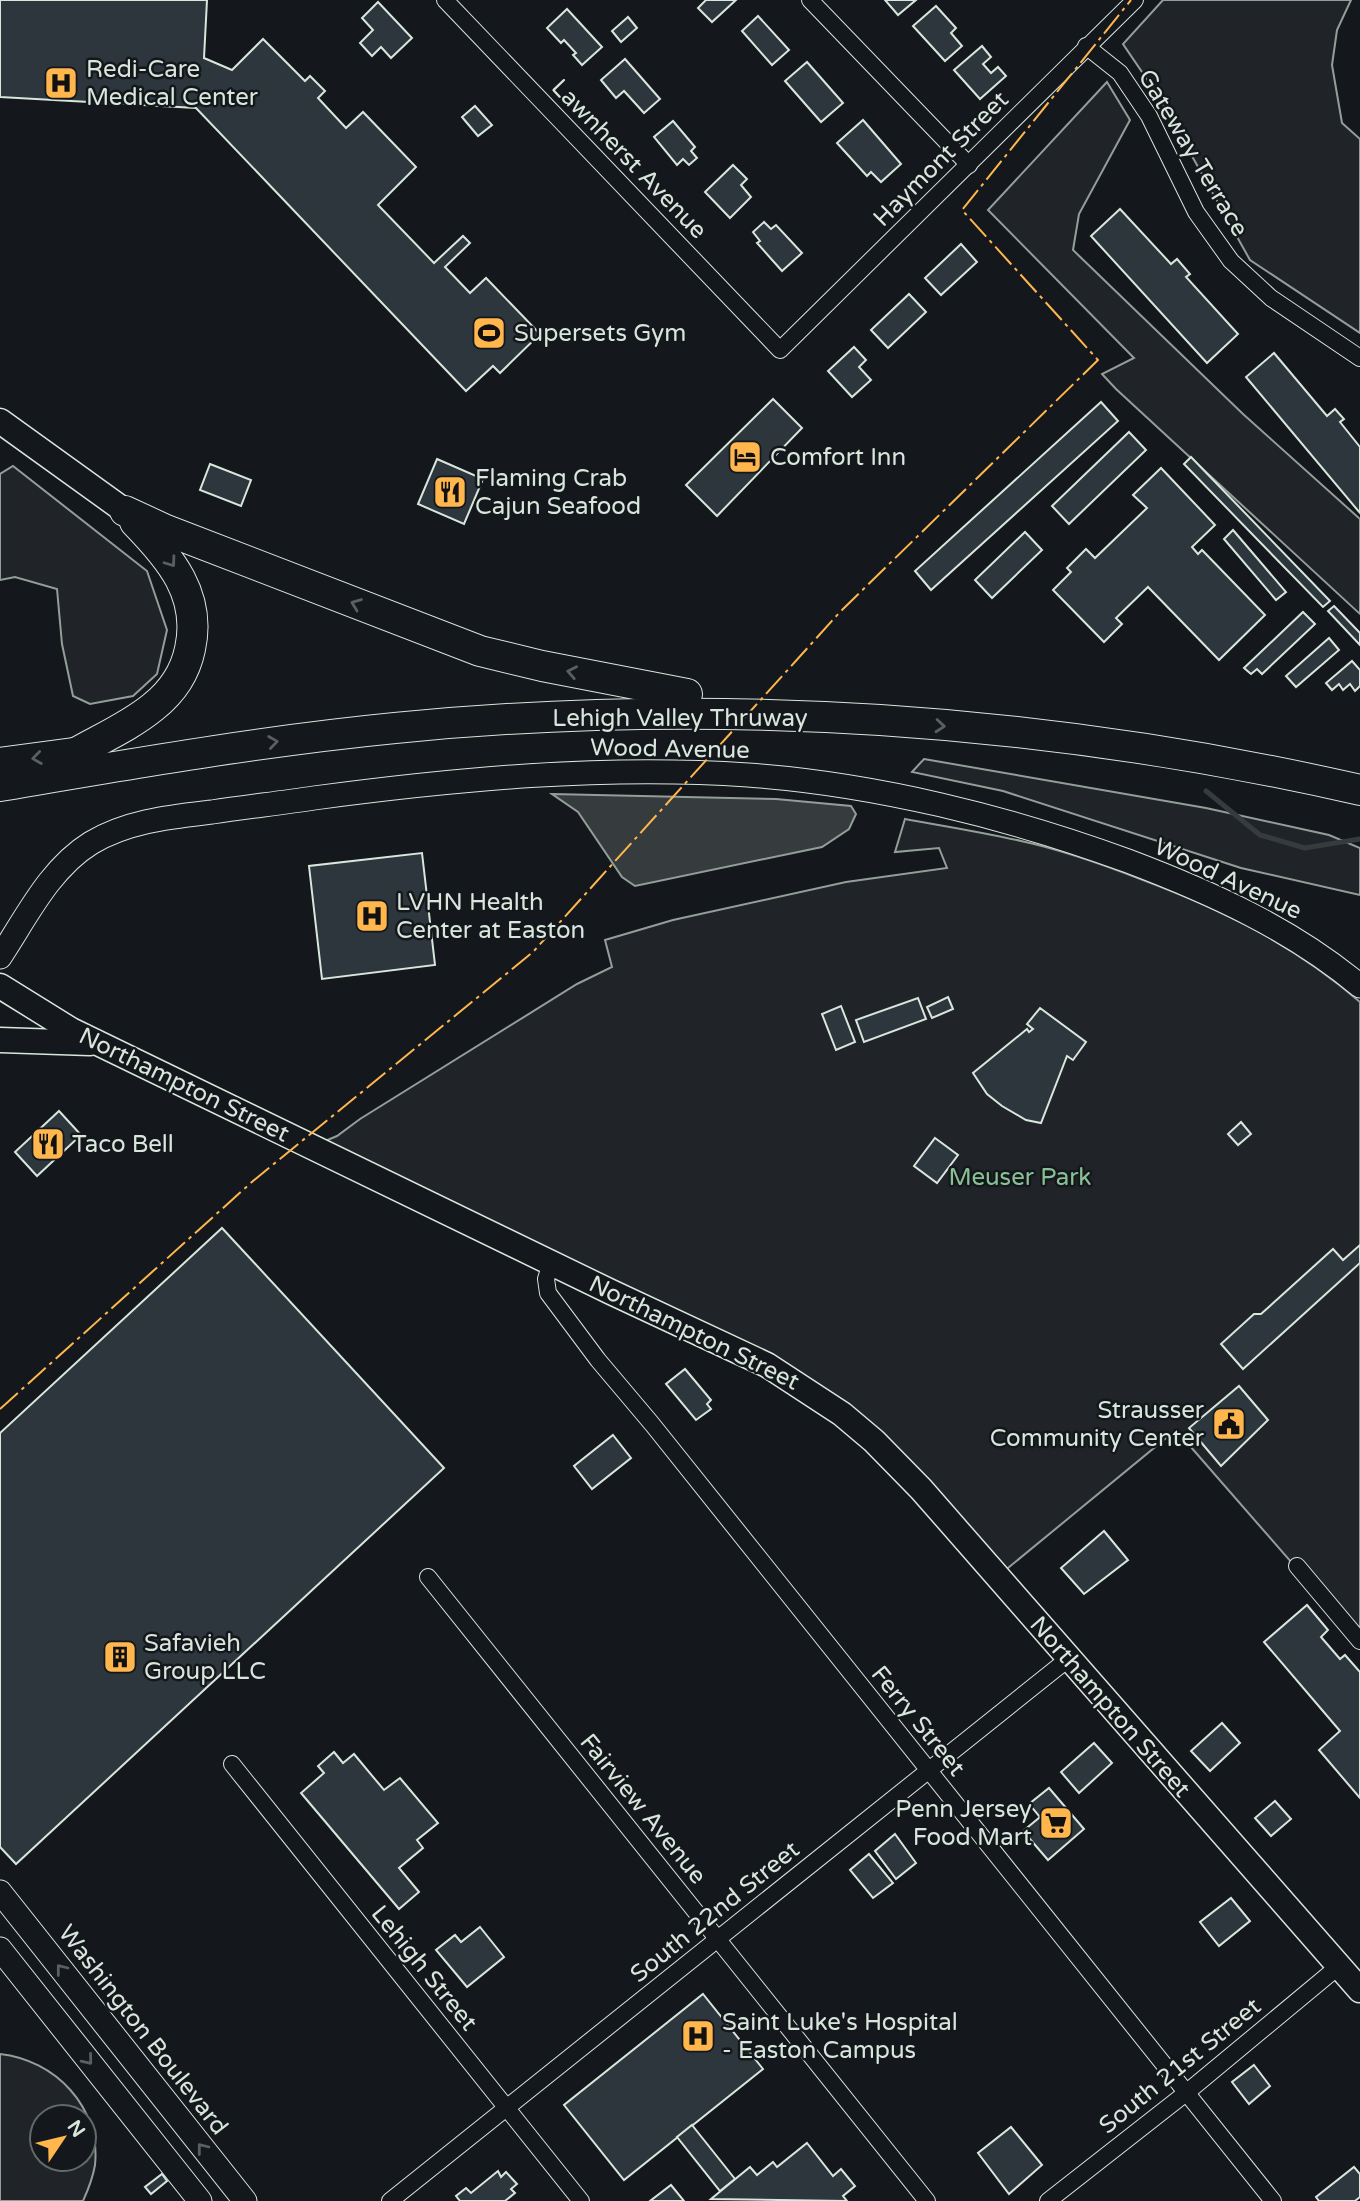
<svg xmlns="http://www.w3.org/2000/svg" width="1360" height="2201" viewBox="0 0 1360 2201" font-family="'Varela Round',sans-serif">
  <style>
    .green { fill: #202428; stroke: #939e99; stroke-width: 2; fill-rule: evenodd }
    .water { fill: #363b3e; stroke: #939e99; stroke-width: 2 }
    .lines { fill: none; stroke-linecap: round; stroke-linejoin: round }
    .stream { stroke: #363b3e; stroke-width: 5 }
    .building { fill: #2c363c; stroke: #d8e6dc; stroke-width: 2 }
    .street-casing { stroke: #d8e6dc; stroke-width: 18 }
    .secondary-casing { stroke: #d8e6dc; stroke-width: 25 }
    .primary-casing { stroke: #d8e6dc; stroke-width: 27 }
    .highway-casing { stroke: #d8e6dc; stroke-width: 32 }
    .street { stroke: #14181c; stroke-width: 16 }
    .secondary { stroke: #14181c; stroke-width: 23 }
    .primary { stroke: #14181c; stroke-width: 24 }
    .highway { stroke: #14181c; stroke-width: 30 }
    .power { stroke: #ffb74d; stroke-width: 2; stroke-dasharray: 24 5 3.5 5; stroke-linecap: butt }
    .oneway { stroke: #59605f }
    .labels { text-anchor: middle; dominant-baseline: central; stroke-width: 5; stroke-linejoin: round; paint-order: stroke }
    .poi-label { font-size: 24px; fill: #d8e6dc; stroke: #14181c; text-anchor: start }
    .street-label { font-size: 24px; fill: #d8e6dc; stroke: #14181c }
    .park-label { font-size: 24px; fill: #8ac095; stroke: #14181c }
  </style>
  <rect width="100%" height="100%" fill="#14181c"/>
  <!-- green -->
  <g class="green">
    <polygon points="1163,0 1351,0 1337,30 1332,65 1342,123 1360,139 1360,333 1250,260 1159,97 1123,44"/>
    <polygon points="1107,82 1130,120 1079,214 1073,250 1243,414 1360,519 1360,614 1116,389 1102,374 1134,358 988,210"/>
    <polygon points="13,466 147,571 167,630 157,674 133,696 90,704 73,696 62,644 57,589 15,577 0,580 0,474"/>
    <polygon points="924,759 1206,808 1329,835 1360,848 1360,895 1241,868 1003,791 912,772"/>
    <path d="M 905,819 C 944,826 982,832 1021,841 C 1063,850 1102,864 1143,880 C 1223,910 1294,945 1360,1002 L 1360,1641 L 1176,1430 L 997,1577 L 842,1414 L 313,1146 L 337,1136 L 360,1119 L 577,984 L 612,967 L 605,940 L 673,920 L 846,882 L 947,868 L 939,848 L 895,852 Z"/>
    <path d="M 0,2054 C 55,2060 101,2107 95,2165 C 93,2177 88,2190 83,2201 L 0,2201 ZM 84,2117 L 84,2159 L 42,2159 L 42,2117 Z"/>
  </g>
  <!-- water -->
  <polygon class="water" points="552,794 776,799 851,806 856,814 849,829 822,847 635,886 622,877 578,812"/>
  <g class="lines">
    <!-- stream -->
    <polyline class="stream" points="1206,791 1260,835 1305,848 1360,839"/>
  </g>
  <!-- building -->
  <g class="building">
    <polygon points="0,0 207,0 204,58 232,70 263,39 305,81 310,76 325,91 318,98 346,128 363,112 416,167 378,205 434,263 463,236 470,243 445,267 470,293 486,278 540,334 500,373 493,366 466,391 196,108 0,97"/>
    <polygon points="706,0 736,0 712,22 698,8"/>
    <polygon points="885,0 916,0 898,15"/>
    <polygon points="378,2 412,38 391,58 381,47 372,56 360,43 373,30 362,18"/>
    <polygon points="936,6 956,28 951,33 962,46 945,61 913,26"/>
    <polygon points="567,9 602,47 582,65 573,55 576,53 564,40 561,43 547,28"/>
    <polygon points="758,16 789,50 772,65 742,31"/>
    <polygon points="628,17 637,28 621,42 612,31"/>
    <polygon points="982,46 991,57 983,64 991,73 998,67 1006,76 980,99 954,70"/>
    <polygon points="625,59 660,99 644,113 624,91 616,98 601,80"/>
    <polygon points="807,62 843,103 821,122 785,81"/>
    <polygon points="475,106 492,125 478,136 462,117"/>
    <polygon points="863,120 901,164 881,182 871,172 867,176 837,143"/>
    <polygon points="673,121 695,147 691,151 697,158 689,165 683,159 677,165 654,137"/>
    <polygon points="733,165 747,179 741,185 751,197 730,218 705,192"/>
    <polygon points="1120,209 1171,264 1177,259 1190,274 1186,277 1238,334 1207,363 1091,236"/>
    <polygon points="764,222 771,229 776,225 802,253 782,271 757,243 760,241 753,232"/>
    <polygon points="961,244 977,262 941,295 925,278"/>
    <polygon points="909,294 926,312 888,348 871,330"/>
    <polygon points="854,347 866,360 859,367 871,380 852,397 828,371"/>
    <polygon points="1274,353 1327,416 1335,409 1344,419 1340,422 1360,447 1360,513 1246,377"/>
    <polygon points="773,399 802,428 717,516 686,485"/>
    <polygon points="1101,402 1118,421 931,590 915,571"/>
    <polygon points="1129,432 1146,450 1069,524 1052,506"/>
    <polygon points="1191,457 1330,601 1323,607 1184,464"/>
    <polygon points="437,459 483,479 464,524 418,504"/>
    <polygon points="210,464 251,480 241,506 200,490"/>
    <polygon points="1161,468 1215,525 1192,547 1198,554 1202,550 1265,615 1219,660 1148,587 1116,618 1122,624 1104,642 1053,590 1071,572 1067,568 1086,549 1095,558 1147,508 1133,495"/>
    <polygon points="1233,530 1286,592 1276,600 1224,539"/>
    <polygon points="1025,532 1042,550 992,598 975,580"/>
    <polygon points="1334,606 1360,633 1360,645 1328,611"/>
    <polygon points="1303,612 1315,624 1262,674 1257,669 1251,674 1244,668"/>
    <polygon points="1329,638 1339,650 1296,687 1286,676"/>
    <polygon points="1352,661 1360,670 1360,686 1355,691 1350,684 1343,690 1339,684 1332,690 1326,683"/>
    <polygon points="422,853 435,965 322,979 309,866"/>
    <polygon points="948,997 953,1009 932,1018 927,1007"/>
    <polygon points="918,998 926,1019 864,1042 856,1020"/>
    <polygon points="841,1006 855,1042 836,1050 822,1014"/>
    <polygon points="1040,1008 1086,1042 1073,1060 1067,1056 1041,1123 1026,1120 1002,1106 987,1094 973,1073 1027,1029 1029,1032 1033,1029 1027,1024"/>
    <polygon points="59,1111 81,1135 37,1176 15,1152"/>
    <polygon points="1241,1122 1251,1134 1238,1145 1228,1134"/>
    <polygon points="935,1138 958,1155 937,1183 914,1166"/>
    <polygon points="222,1228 444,1468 16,1864 0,1847 0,1433"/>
    <polygon points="1360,1245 1360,1263 1243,1369 1221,1344 1254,1314 1261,1314 1333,1249 1343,1260"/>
    <polygon points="685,1369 711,1400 707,1404 711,1409 696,1420 666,1384"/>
    <polygon points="1239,1386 1268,1420 1221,1466 1189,1428"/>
    <polygon points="613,1435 631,1458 592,1489 574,1466"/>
    <polygon points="1104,1531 1128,1560 1084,1594 1061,1568"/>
    <polygon points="1307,1605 1328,1630 1321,1637 1340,1659 1345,1655 1360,1672 1360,1798 1319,1750 1340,1731 1264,1642"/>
    <polygon points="1222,1723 1240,1743 1210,1771 1191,1751"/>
    <polygon points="1094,1743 1112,1763 1079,1793 1061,1772"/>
    <polygon points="334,1752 343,1763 354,1754 384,1790 400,1778 438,1823 417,1840 423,1848 399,1868 419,1892 399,1909 301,1793 324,1773 318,1766"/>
    <polygon points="1049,1788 1084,1829 1048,1860 1023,1831 1040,1817 1029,1804"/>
    <polygon points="1275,1801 1291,1819 1271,1836 1255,1818"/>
    <polygon points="895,1834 916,1863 896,1879 875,1851"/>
    <polygon points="869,1854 893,1883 873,1898 850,1870"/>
    <polygon points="1231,1898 1250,1921 1219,1946 1200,1922"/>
    <polygon points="480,1927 504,1957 467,1987 436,1950 455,1935 461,1942"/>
    <polygon points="703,1994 763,2069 624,2180 564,2105"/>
    <polygon points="1254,2065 1270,2086 1249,2104 1232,2082"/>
    <polygon points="692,2125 735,2179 720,2191 677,2137"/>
    <polygon points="1011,2127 1042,2165 1009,2194 978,2153"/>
    <polygon points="807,2143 833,2176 841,2169 855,2186 843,2196 847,2201 711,2199 750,2167 757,2175 773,2162 777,2167"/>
    <polygon points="1354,2167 1360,2174 1360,2197 1355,2201 1319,2201 1316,2197"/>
    <polygon points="498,2171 501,2177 506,2172 517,2184 511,2189 515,2193 505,2201 460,2201 456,2196 466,2188 471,2193"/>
    <polygon points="162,2174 167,2181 151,2194 145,2187"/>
    <polygon points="671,2185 684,2201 650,2201"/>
  </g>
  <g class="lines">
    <defs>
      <g id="street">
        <polyline points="445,0 780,350 1135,0"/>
        <polyline points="810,0 969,165"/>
        <polyline points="1086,46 1120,73 1149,116 1196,212 1231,261 1271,298 1360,358"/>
        <polyline points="551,1263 546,1279 548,1293 598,1360 652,1424 1273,2201"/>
        <polyline points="1297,1566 1360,1641"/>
        <polyline points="428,1577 927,2201"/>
        <polyline points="232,1764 581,2201"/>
        <polyline points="390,2201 1068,1659"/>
        <polyline points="1048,2201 1186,2093 1339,1966"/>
      </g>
      <g id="secondary">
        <path d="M 0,957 C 26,918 49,869 91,843 C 128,821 170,817 212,812 C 246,807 280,803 314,798 C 457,779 603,765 748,775 C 875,784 1008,817 1128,861 C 1210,892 1292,929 1360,986"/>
        <polyline points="0,1892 245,2201"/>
        <polyline points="0,1949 200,2201"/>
      </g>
      <g id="primary">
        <polyline points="0,421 125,511"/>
        <polyline points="0,986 71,1030 611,1292 767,1365 842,1414 874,1441 921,1489 1360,1990"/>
        <polyline points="0,1040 90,1043"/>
      </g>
      <g id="highway">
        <polyline points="125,511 166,530 480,651 542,666 687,694"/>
        <path d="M 74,754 C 100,739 130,726 153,707 C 172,692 185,673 190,649 C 202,595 170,558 135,522"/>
        <polyline points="0,763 81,752"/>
        <path d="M 0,786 C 131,764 262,741 395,728 C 716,696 1046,718 1360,790"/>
      </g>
    </defs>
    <!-- street casing -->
    <use href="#street" class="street-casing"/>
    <!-- secondary casing -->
    <use href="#secondary" class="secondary-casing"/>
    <!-- primary casing -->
    <use href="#primary" class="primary-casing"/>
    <!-- highway casing -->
    <use href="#highway" class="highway-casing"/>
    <!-- street -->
    <use href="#street" class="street"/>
    <!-- secondary -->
    <use href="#secondary" class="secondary"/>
    <!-- primary -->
    <use href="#primary" class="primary"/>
    <!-- highway -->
    <use href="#highway" class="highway"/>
    <!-- power -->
    <polyline class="power" points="0,1409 253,1181 533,952 840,612 1098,360 962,210 1131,0"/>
  </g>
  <!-- one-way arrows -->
  <defs><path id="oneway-chevron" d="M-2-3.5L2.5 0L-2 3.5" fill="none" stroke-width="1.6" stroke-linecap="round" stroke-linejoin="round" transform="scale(1.75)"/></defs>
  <g class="oneway">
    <use href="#oneway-chevron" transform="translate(171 562) rotate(54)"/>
    <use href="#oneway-chevron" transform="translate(356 604) rotate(-159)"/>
    <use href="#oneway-chevron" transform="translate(572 672) rotate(-169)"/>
    <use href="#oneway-chevron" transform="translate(940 726) rotate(5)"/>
    <use href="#oneway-chevron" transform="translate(273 742) rotate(-8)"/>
    <use href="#oneway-chevron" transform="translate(37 758) rotate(172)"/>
    <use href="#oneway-chevron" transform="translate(61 1969) rotate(-128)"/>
    <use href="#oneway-chevron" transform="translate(88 2060) rotate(51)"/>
    <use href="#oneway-chevron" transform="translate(202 2148) rotate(-128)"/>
  </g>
  <!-- icons -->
  <defs>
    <symbol id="hospital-square" viewBox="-11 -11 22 22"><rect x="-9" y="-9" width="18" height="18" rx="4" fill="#ffb74d" stroke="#14181c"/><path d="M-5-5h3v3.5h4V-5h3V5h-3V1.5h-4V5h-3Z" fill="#111"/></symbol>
    <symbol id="stadium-square" viewBox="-11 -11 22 22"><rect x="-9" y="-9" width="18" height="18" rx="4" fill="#ffb74d" stroke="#14181c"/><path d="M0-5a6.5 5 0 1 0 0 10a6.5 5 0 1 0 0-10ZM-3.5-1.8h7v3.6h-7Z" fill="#111"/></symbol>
    <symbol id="hotel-square" viewBox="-11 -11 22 22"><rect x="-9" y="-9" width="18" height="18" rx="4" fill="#ffb74d" stroke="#14181c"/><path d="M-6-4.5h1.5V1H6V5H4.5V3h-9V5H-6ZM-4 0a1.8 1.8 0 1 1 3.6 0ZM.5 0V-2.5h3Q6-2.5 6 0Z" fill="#111"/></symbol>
    <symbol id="restaurant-square" viewBox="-11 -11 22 22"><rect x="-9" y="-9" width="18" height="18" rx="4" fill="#ffb74d" stroke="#14181c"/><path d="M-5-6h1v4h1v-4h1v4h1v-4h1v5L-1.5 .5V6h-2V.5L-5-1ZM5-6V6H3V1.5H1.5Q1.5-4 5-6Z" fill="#111"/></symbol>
    <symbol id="civic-square" viewBox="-11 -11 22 22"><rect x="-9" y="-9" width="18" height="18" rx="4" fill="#ffb74d" stroke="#14181c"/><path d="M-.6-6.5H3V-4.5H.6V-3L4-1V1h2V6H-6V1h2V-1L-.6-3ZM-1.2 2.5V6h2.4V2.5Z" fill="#111"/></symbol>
    <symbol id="building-square" viewBox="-11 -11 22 22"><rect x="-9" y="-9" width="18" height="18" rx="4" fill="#ffb74d" stroke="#14181c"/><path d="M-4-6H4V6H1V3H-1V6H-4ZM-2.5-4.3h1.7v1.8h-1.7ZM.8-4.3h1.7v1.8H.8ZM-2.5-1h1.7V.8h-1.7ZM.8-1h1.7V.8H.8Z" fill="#111"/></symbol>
    <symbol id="supermarket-square" viewBox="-11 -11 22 22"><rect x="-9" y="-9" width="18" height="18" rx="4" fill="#ffb74d" stroke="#14181c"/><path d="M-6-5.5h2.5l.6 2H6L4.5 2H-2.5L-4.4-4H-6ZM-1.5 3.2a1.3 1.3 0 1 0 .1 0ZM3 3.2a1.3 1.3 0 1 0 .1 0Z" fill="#111"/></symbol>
  </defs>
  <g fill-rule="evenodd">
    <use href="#hospital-square" x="42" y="64" width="38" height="38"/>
    <use href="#stadium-square" x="470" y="314" width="38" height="38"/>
    <use href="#hotel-square" x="726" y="438" width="38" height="38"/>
    <use href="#restaurant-square" x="431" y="473" width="38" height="38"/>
    <use href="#hospital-square" x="353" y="897" width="38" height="38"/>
    <use href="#restaurant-square" x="29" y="1125" width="38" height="38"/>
    <use href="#civic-square" x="1210" y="1405" width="38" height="38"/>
    <use href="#building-square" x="101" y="1638" width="38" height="38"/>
    <use href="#supermarket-square" x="1037" y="1804" width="38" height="38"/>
    <use href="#hospital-square" x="679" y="2017" width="38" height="38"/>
  </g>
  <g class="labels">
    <!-- poi labels -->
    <g class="poi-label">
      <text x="86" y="69">Redi-Care<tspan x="86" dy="28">Medical Center</tspan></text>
      <text x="514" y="333">Supersets Gym</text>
      <text x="770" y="457">Comfort Inn</text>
      <text x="475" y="478">Flaming Crab<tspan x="475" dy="28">Cajun Seafood</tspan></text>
      <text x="396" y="902">LVHN Health<tspan x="396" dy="28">Center at Easton</tspan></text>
      <text x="72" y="1144">Taco Bell</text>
      <text x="1204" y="1410" text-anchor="end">Strausser<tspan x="1204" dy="28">Community Center</tspan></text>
      <text x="144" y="1643">Safavieh<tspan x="144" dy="28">Group LLC</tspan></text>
      <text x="1032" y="1809" text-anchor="end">Penn Jersey<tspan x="1032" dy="28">Food Mart</tspan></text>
      <text x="722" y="2022">Saint Luke's Hospital<tspan x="722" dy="28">- Easton Campus</tspan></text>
    </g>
    <!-- street labels -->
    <g class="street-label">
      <text transform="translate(1193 153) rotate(59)">Gateway Terrace</text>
      <text transform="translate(629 159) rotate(46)">Lawnherst Avenue</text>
      <text transform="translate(941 159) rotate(-45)">Haymont Street</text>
      <text x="680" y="718">Lehigh Valley Thruway</text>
      <text transform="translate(670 749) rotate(1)">Wood Avenue</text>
      <text transform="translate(1228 879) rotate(25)">Wood Avenue</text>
      <text transform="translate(184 1085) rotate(26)">Northampton Street</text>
      <text transform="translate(694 1333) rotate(26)">Northampton Street</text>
      <text transform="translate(1110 1707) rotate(49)">Northampton Street</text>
      <text transform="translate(918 1721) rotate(51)">Ferry Street</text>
      <text transform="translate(643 1809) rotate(51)">Fairview Avenue</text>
      <text transform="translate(715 1912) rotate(-39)">South 22nd Street</text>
      <text transform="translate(424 1968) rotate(51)">Lehigh Street</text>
      <text transform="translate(143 2030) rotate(52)">Washington Boulevard</text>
      <text transform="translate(1180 2066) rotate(-39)">South 21st Street</text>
    </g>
    <!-- park labels -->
    <g class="park-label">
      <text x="1020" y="1177">Meuser Park</text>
    </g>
  </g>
  <!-- north arrow -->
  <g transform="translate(63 2138) rotate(55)"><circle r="33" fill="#14181c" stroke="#626a69" stroke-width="2"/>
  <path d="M0-5L12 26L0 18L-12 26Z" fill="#ffb74d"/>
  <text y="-10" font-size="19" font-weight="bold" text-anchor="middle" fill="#d8e6dc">N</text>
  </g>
</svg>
